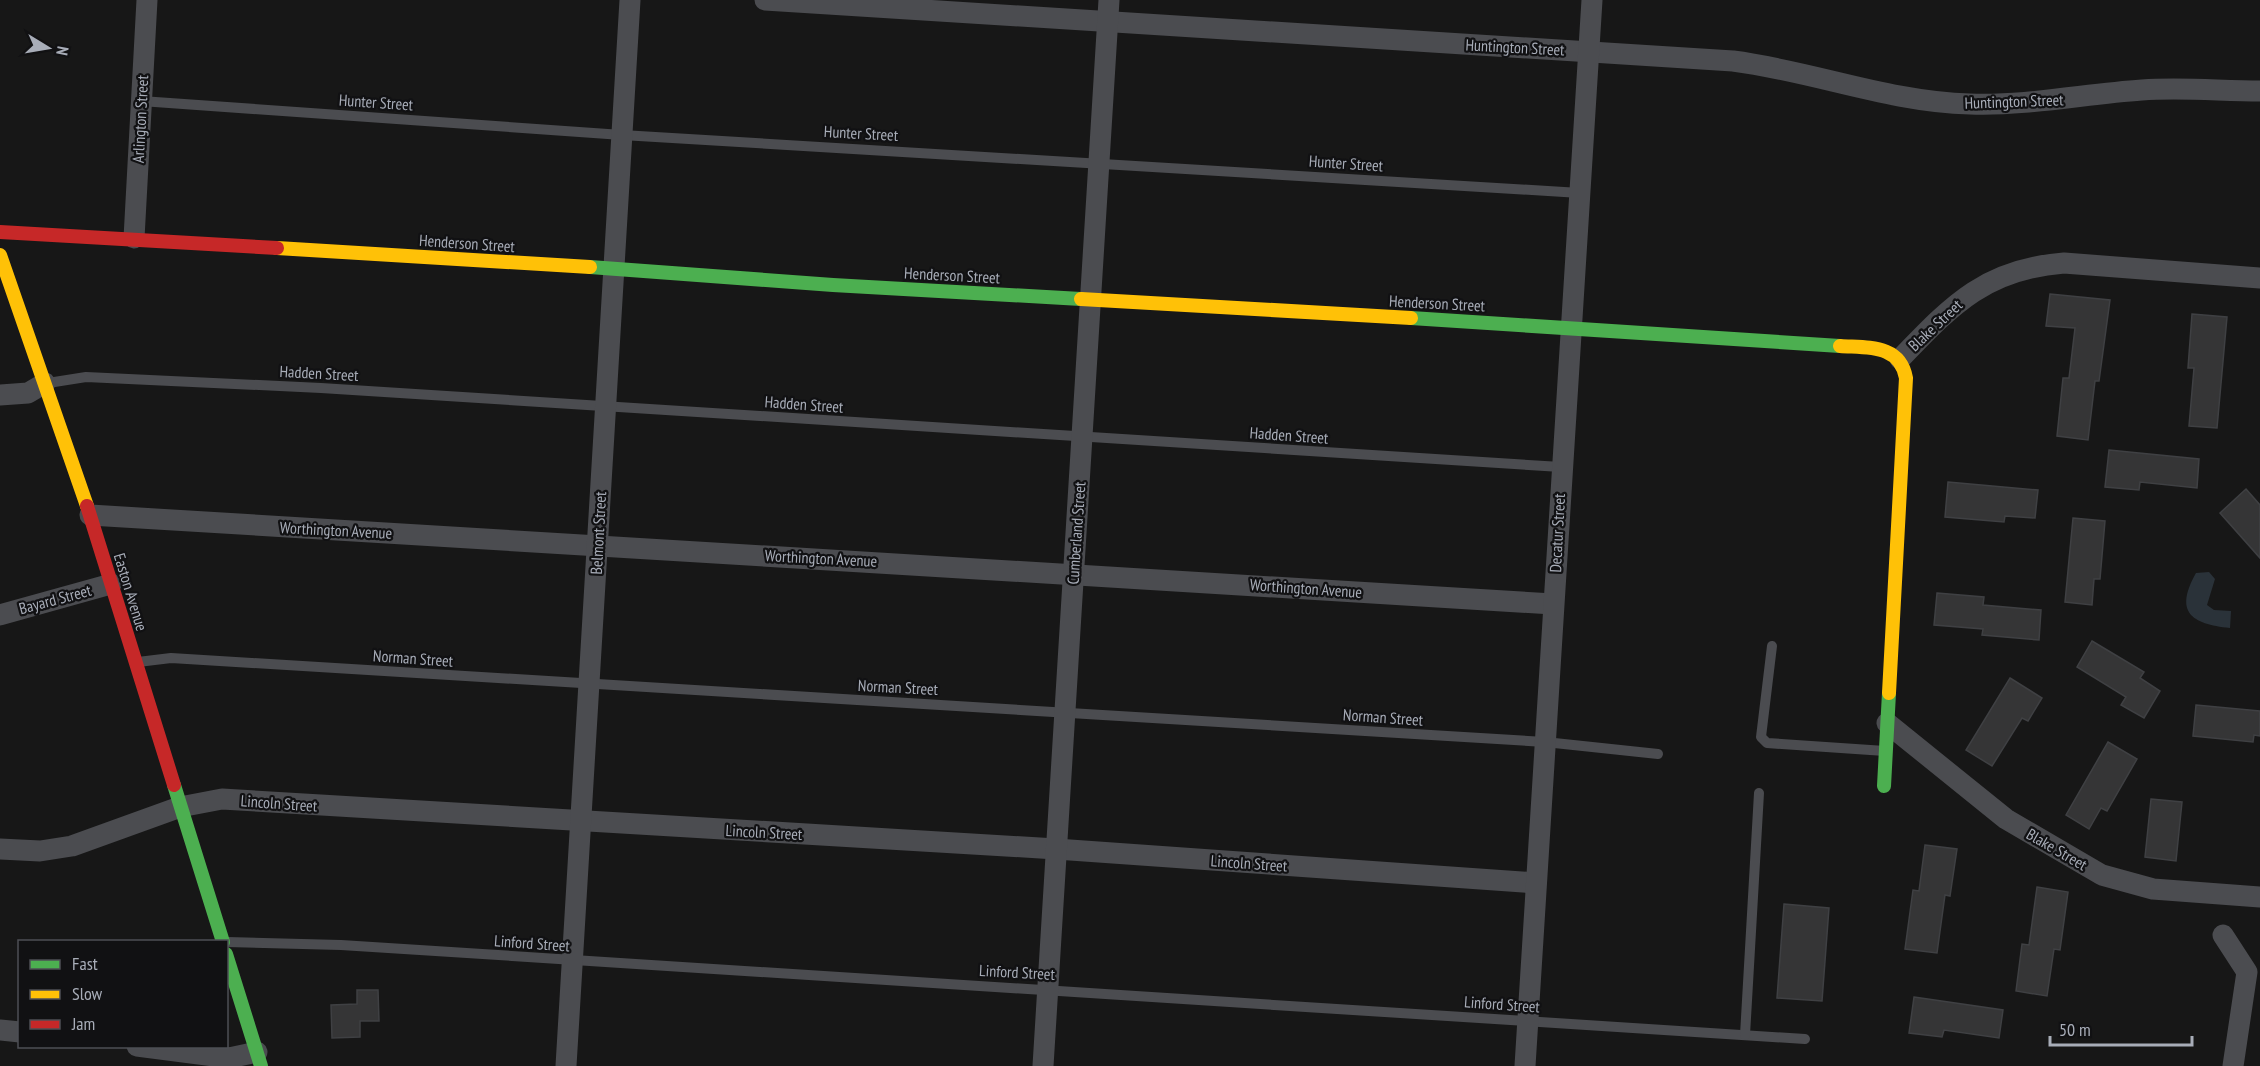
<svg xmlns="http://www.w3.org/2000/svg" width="2260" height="1066" viewBox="0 0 2260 1066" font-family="'PT Sans Narrow',sans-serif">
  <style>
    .water { fill: #2a3239 }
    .building { fill: #353536; stroke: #3f4043; stroke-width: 1.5 }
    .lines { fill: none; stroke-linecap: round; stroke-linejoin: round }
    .lane { stroke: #4b4c50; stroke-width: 10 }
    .street { stroke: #4b4c50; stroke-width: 21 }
    .fast { stroke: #4caf50; stroke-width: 14 }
    .slow { stroke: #ffc107; stroke-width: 14 }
    .jam { stroke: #c62828; stroke-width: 14 }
    .labels { text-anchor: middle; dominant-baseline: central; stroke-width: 4.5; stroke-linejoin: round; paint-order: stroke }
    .street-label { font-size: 16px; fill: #a8adb8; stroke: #111113 }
  </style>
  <rect width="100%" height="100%" fill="#171717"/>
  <!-- water -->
  <path class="water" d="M 2209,572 L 2215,579 L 2207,605 L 2214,610 L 2231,611 L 2230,628 C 2191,624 2174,612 2196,573 Z"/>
  <!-- building -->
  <g class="building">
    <polygon points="2050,294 2110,300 2099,381 2095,381 2088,440 2057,436 2063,378 2069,378 2075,328 2046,326"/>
    <polygon points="2192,314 2227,317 2217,428 2189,426 2194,368 2188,368"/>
    <polygon points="2109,450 2199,459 2197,488 2140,482 2139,490 2105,487"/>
    <polygon points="1948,482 2038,490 2035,518 2005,516 2004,522 1945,517"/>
    <polygon points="2246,489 2260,505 2260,558 2220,513"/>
    <polygon points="2073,518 2105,521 2100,579 2094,579 2092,605 2065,602"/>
    <polygon points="1937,593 1984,597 1983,605 2041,610 2039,640 1982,635 1983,629 1934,625"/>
    <polygon points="2092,641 2144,672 2140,678 2160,691 2144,718 2121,705 2126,697 2077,667"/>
    <polygon points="2010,678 2042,698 2028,721 2022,718 1992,766 1966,750"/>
    <polygon points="2196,705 2260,711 2260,736 2254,735 2253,742 2193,736"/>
    <polygon points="2108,742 2137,759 2107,811 2101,808 2089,829 2066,815"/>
    <polygon points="2151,799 2182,802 2176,861 2145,857"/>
    <polygon points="1925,845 1957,849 1950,896 1945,895 1937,953 1905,949 1913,890 1919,891"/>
    <polygon points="2037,887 2068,892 2060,950 2054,949 2047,996 2016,991 2022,944 2029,945"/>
    <polygon points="1784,904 1829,908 1822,1001 1777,998"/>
    <polygon points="357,990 378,990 379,1021 360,1021 360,1037 332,1038 331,1005 357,1004"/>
    <polygon points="1914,997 2003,1010 1999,1038 1944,1030 1942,1037 1909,1033"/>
  </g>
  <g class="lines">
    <!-- lane -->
    <g class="lane">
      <polyline points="141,101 622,135 1580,193"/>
      <polyline points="48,383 86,377 321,388 1561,467"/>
      <polyline points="1772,646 1761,737 1767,743 1885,751"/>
      <polyline points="138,662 171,658 1545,742 1658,754"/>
      <polyline points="227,942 341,945 1805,1039"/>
      <polyline points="1745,1035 1759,793"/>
    </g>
    <!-- street -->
    <g class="street">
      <path d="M 765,0 L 1733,61 C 1812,71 1889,102 1970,104 C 2028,106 2084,94 2142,90 C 2181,87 2221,91 2260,91"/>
      <polyline points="134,238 147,0"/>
      <path d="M 1900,359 C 1952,305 1985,269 2064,263 L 2260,278"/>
      <polyline points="0,395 28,393 45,383"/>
      <polyline points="90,515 1553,604"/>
      <polyline points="0,615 111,584"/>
      <polyline points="1887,723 2006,819 2102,875 2153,889 2260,897"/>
      <polyline points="0,849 40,851 72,846 180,807 222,799 1056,849 1536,883"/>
      <polyline points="2223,935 2247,972 2233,1066"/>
      <polyline points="0,1030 20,1032"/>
      <polyline points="137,1046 229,1058 257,1052"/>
      <polyline points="566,1066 630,0"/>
      <polyline points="1043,1066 1109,0"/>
      <polyline points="1525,1066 1592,0"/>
    </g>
    <!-- fast -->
    <g class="fast">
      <polyline points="590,267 833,285 1081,299"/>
      <polyline points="1411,318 1840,346"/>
      <polyline points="174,785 223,942"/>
      <polyline points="1884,786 1889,693"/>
      <polyline points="226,954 261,1066"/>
    </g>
    <!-- slow -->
    <g class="slow">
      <polyline points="277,248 590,267"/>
      <polyline points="0,255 87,506"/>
      <polyline points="1081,299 1411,318"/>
      <path d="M 1840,346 C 1868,348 1900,344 1906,378 L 1889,693"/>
    </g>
    <!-- jam -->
    <g class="jam">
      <polyline points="0,232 277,248"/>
      <polyline points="87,506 174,785"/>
    </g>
  </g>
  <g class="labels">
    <!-- street labels -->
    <g class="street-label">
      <text transform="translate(1515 47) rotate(3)">Huntington Street</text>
      <text transform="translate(2014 101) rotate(-2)">Huntington Street</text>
      <text transform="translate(376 102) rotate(4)">Hunter Street</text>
      <text transform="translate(140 119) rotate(-87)">Arlington Street</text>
      <text transform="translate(861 133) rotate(3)">Hunter Street</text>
      <text transform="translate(1346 163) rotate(4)">Hunter Street</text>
      <text transform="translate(467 243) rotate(4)">Henderson Street</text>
      <text transform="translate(952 275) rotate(3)">Henderson Street</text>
      <text transform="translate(1437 303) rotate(3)">Henderson Street</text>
      <text transform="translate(1935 325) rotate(-43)">Blake Street</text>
      <text transform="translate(319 373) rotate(3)">Hadden Street</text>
      <text transform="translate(804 404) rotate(4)">Hadden Street</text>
      <text transform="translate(1289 435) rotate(4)">Hadden Street</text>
      <text transform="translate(336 530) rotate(3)">Worthington Avenue</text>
      <text transform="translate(598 533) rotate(-87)">Belmont Street</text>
      <text transform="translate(1076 533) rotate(-86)">Cumberland Street</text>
      <text transform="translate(1557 533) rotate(-87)">Decatur Street</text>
      <text transform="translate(821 558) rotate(3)">Worthington Avenue</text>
      <text transform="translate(1306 588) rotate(4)">Worthington Avenue</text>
      <text transform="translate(131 592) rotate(73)">Easton Avenue</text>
      <text transform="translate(55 599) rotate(-15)">Bayard Street</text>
      <text transform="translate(413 658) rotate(4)">Norman Street</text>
      <text transform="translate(898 687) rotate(3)">Norman Street</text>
      <text transform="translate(1383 717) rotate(4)">Norman Street</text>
      <text transform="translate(279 803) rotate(4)">Lincoln Street</text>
      <text transform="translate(764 832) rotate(3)">Lincoln Street</text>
      <text transform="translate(2057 849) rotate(30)">Blake Street</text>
      <text transform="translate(1249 863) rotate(4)">Lincoln Street</text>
      <text transform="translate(532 943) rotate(4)">Linford Street</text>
      <text transform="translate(1017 972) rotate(3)">Linford Street</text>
      <text transform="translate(1502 1004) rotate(4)">Linford Street</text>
    </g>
  </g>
  <!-- legend -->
  <rect x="18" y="940" width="210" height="108" fill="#111113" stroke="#4d4f55" stroke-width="1.5"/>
  <rect x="30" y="960" width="30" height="9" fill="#4caf50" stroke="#4d4f55" stroke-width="1.5"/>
  <text x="72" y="970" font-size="18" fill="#a8adb8">Fast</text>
  <rect x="30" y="990" width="30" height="9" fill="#ffc107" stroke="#4d4f55" stroke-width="1.5"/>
  <text x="72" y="1000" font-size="18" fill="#a8adb8">Slow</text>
  <rect x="30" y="1020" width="30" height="9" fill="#c62828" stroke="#4d4f55" stroke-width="1.5"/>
  <text x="72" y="1030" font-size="18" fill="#a8adb8">Jam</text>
  <!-- north arrow -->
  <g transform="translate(48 48) rotate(101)" stroke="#111113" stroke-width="4.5" paint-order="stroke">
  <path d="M0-4.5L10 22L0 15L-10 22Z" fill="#a8adb8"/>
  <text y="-9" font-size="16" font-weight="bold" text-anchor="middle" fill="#a8adb8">N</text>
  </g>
  <!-- scale -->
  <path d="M2050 1036v9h142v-9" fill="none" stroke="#a8adb8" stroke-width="3"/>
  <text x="2059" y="1036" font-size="18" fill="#a8adb8" stroke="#111113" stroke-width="4.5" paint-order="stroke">50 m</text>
</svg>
